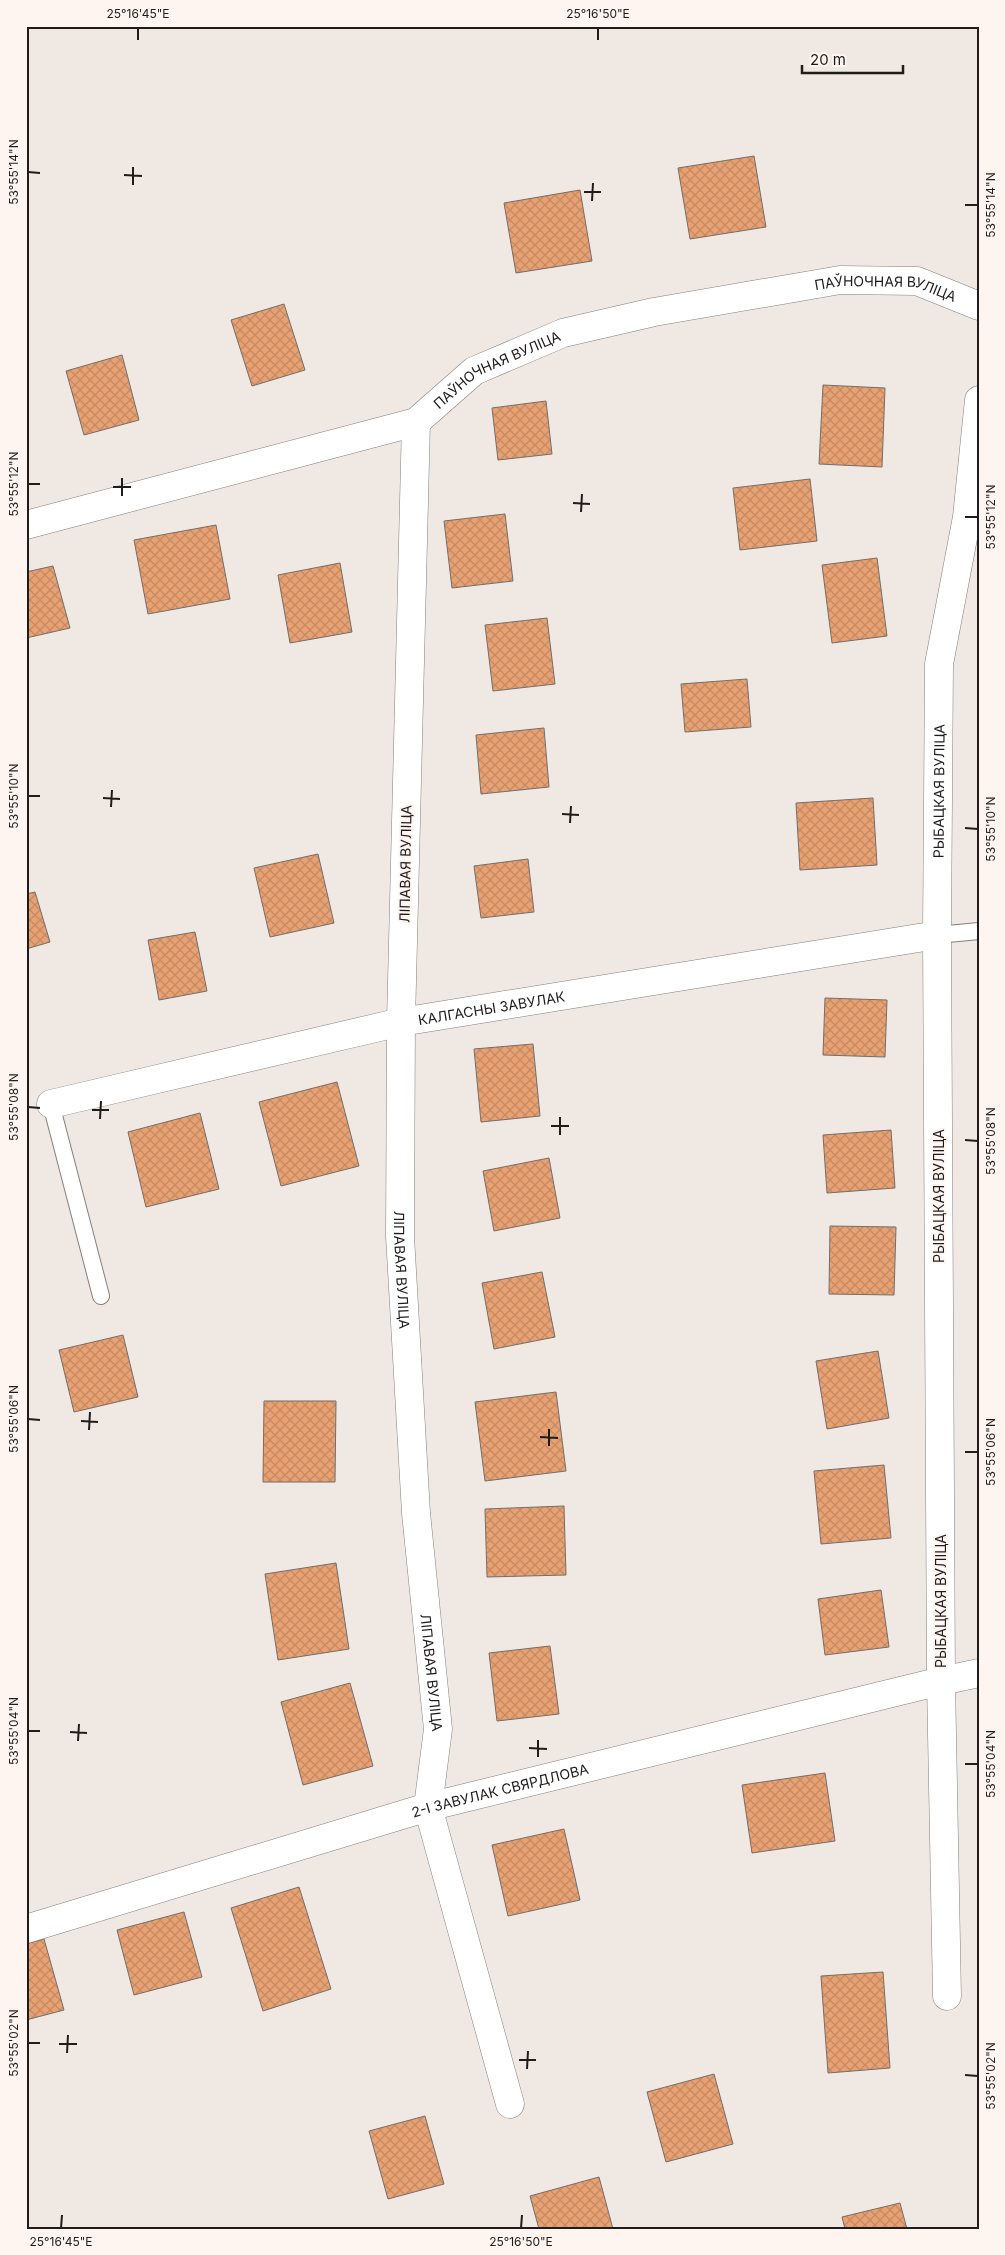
<svg xmlns="http://www.w3.org/2000/svg" width="1005" height="2255" viewBox="0 0 1005 2255" font-family="Inter,sans-serif">
  <style>
    .building { fill: url(#building-cross-hatch); stroke: #746d68 }
    .lines { fill: none; stroke-linecap: round; stroke-linejoin: round }
    .lane-casing { stroke: #867f7a; stroke-width: 18 }
    .street-casing { stroke: #867f7a; stroke-width: 29 }
    .lane { stroke: #fff; stroke-width: 16 }
    .street { stroke: #fff; stroke-width: 28 }
    .ticks { fill: none; stroke: #1f1c1b; stroke-width: 2 }
    .labels { text-anchor: middle; dominant-baseline: central; stroke-width: 4; stroke-linejoin: round; paint-order: stroke }
    .street-label { font-size: 14px; fill: #1f1c1b; stroke: #fef5f0 }
    .neatline { fill: none; stroke: #1f1c1b; stroke-width: 2 }
    .ticks-label { font-size: 12px; text-anchor: middle; fill: #1f1c1b }
  </style>
  <defs>
    <pattern id="building-cross-hatch" width="8" height="8" patternUnits="userSpaceOnUse" patternTransform="scale(1.25)"><rect width="8" height="8" fill="#e7a172"/><path d="M0 0l8 8M0 8l8-8" fill="none" stroke="#c68a62"/></pattern>
  </defs>
  <rect width="100%" height="100%" fill="#f0e8e3"/>
  <!-- building -->
  <g class="building">
    <polygon points="754,156 766,227 690,239 678,168"/>
    <polygon points="580,190 592,261 516,273 504,203"/>
    <polygon points="284,304 305,370 252,386 231,320"/>
    <polygon points="122,355 139,420 84,435 66,371"/>
    <polygon points="823,385 885,388 882,467 819,464"/>
    <polygon points="546,401 552,454 498,460 492,408"/>
    <polygon points="810,479 817,541 740,550 733,488"/>
    <polygon points="505,514 513,581 452,588 444,521"/>
    <polygon points="216,525 230,599 148,614 134,540"/>
    <polygon points="877,558 887,636 832,643 822,565"/>
    <polygon points="340,563 352,632 290,643 278,575"/>
    <polygon points="53,566 70,628 26,638 26,572"/>
    <polygon points="547,618 555,684 493,691 485,625"/>
    <polygon points="747,679 751,727 685,732 681,684"/>
    <polygon points="544,728 549,787 481,794 476,735"/>
    <polygon points="873,798 877,865 800,870 796,803"/>
    <polygon points="318,854 334,923 270,937 254,868"/>
    <polygon points="528,859 534,912 481,918 474,866"/>
    <polygon points="35,892 50,942 26,949 26,894"/>
    <polygon points="195,932 207,991 159,1000 148,940"/>
    <polygon points="825,998 887,1000 885,1057 823,1055"/>
    <polygon points="533,1044 540,1116 481,1122 474,1049"/>
    <polygon points="337,1082 359,1166 281,1186 259,1102"/>
    <polygon points="200,1113 219,1189 146,1207 128,1132"/>
    <polygon points="891,1130 895,1188 827,1193 823,1135"/>
    <polygon points="549,1158 560,1218 494,1231 483,1171"/>
    <polygon points="830,1226 896,1227 894,1295 829,1294"/>
    <polygon points="542,1272 555,1337 494,1349 482,1283"/>
    <polygon points="123,1335 138,1397 74,1412 59,1350"/>
    <polygon points="878,1351 889,1418 827,1429 816,1361"/>
    <polygon points="556,1392 566,1471 485,1481 475,1402"/>
    <polygon points="264,1401 336,1401 335,1482 263,1482"/>
    <polygon points="884,1465 891,1538 821,1544 814,1471"/>
    <polygon points="564,1506 566,1575 487,1577 485,1509"/>
    <polygon points="336,1563 349,1649 278,1660 265,1574"/>
    <polygon points="881,1590 889,1647 825,1655 818,1599"/>
    <polygon points="550,1646 559,1714 497,1721 489,1653"/>
    <polygon points="350,1683 373,1766 303,1785 281,1702"/>
    <polygon points="825,1773 835,1841 752,1853 742,1785"/>
    <polygon points="564,1829 580,1900 508,1916 492,1845"/>
    <polygon points="299,1887 331,1989 263,2011 231,1908"/>
    <polygon points="184,1912 202,1977 134,1995 117,1930"/>
    <polygon points="44,1939 64,2010 26,2020 26,1944"/>
    <polygon points="883,1972 890,2068 828,2073 821,1976"/>
    <polygon points="714,2074 733,2144 666,2162 647,2092"/>
    <polygon points="425,2116 444,2184 388,2199 369,2131"/>
    <polygon points="599,2177 613,2229 539,2229 530,2196"/>
    <polygon points="900,2203 907,2229 845,2229 842,2217"/>
  </g>
  <g class="lines">
    <defs>
      <g id="lane">
        <polyline points="937,935 979,931"/>
        <polyline points="51,1104 101,1296"/>
      </g>
      <g id="street">
        <path id="s1" d="M 416,422 L 401,1022 L 400,1236 L 416,1513 L 438,1729 L 428,1807 L 510,2104"/>
        <path id="s2" d="M 26,525 L 416,422 L 474,371 L 563,333 L 654,312 L 840,280 L 917,281 L 979,306"/>
        <path id="s3" d="M 51,1104 L 401,1022 L 937,935"/>
        <path id="s4" d="M 26,1929 L 428,1807 L 941,1681 L 979,1673"/>
        <path id="s5" d="M 947,1996 L 941,1681 L 937,935 L 939,664 L 967,517 L 979,400"/>
      </g>
    </defs>
    <!-- lane casing -->
    <use href="#lane" class="lane-casing"/>
    <!-- street casing -->
    <use href="#street" class="street-casing"/>
    <!-- lane -->
    <use href="#lane" class="lane"/>
    <!-- street -->
    <use href="#street" class="street"/>
  </g>
  <!-- ticks -->
  <path class="ticks" d="M 138,40 L 138,28M 598,40 L 598,28M 28,172 L 40,173M 124,175 L 142,176M 133,185 L 133,167M 584,192 L 601,192M 592,201 L 593,183M 965,205 L 978,205M 28,484 L 40,484M 113,487 L 131,487M 122,496 L 122,478M 573,503 L 590,504M 581,512 L 582,494M 965,517 L 978,517M 28,796 L 40,796M 103,798 L 120,799M 111,807 L 112,790M 562,814 L 579,815M 570,823 L 571,806M 965,828 L 978,829M 28,1107 L 40,1108M 92,1110 L 109,1110M 100,1119 L 101,1101M 551,1126 L 569,1126M 560,1135 L 560,1117M 965,1140 L 978,1141M 28,1419 L 40,1420M 81,1421 L 98,1422M 89,1430 L 90,1412M 540,1437 L 558,1438M 549,1446 L 549,1429M 965,1452 L 978,1452M 28,1731 L 40,1731M 70,1732 L 87,1733M 78,1741 L 79,1724M 529,1748 L 547,1749M 538,1757 L 538,1740M 965,1764 L 978,1764M 28,2043 L 40,2043M 59,2044 L 77,2044M 67,2053 L 68,2035M 519,2060 L 536,2060M 527,2069 L 528,2051M 965,2075 L 978,2076M 61,2228 L 62,2215M 521,2228 L 522,2215"/>
  <g class="labels">
    <!-- street labels -->
    <g class="street-label">
      <text stroke="none"><textPath href="#s2" startOffset="906">ПАЎНОЧНАЯ ВУЛІЦА</textPath></text>
      <text stroke="none"><textPath href="#s2" startOffset="501">ПАЎНОЧНАЯ ВУЛІЦА</textPath></text>
      <text stroke="none"><textPath href="#s5" startOffset="1205">РЫБАЦКАЯ ВУЛІЦА</textPath></text>
      <text transform="translate(405 864) rotate(-89)">ЛІПАВАЯ ВУЛІЦА</text>
      <text stroke="none"><textPath href="#s3" startOffset="451">КАЛГАСНЫ ЗАВУЛАК</textPath></text>
      <text transform="translate(938 1196) rotate(-90)">РЫБАЦКАЯ ВУЛІЦА</text>
      <text stroke="none"><textPath href="#s1" startOffset="848">ЛІПАВАЯ ВУЛІЦА</textPath></text>
      <text transform="translate(940 1601) rotate(-90)">РЫБАЦКАЯ ВУЛІЦА</text>
      <text stroke="none"><textPath href="#s1" startOffset="1252">ЛІПАВАЯ ВУЛІЦА</textPath></text>
      <text stroke="none"><textPath href="#s4" startOffset="494">2-І ЗАВУЛАК СВЯРДЛОВА</textPath></text>
    </g>
  </g>
  <!-- border -->
  <rect width="1005" height="2255" fill="none" stroke="#fef5f0" stroke-width="55"/>
  <!-- scale -->
  <path d="M802 65v8h101v-8" fill="none" stroke="#1f1c1b" stroke-width="2.5"/>
  <text x="810" y="65" font-size="15" fill="#1f1c1b" stroke="#fef5f0" stroke-width="4" paint-order="stroke">20 m</text>
  <rect x="28" y="28" width="950" height="2200" class="neatline"/>
  <g class="ticks-label">
    <text x="138" y="18">25°16'45"E</text>
    <text x="598" y="18">25°16'50"E</text>
    <text transform="translate(14 172) rotate(-90)" y="4">53°55'14"N</text>
    <text transform="translate(991 205) rotate(-90)" y="4">53°55'14"N</text>
    <text transform="translate(14 484) rotate(-90)" y="4">53°55'12"N</text>
    <text transform="translate(991 517) rotate(-90)" y="4">53°55'12"N</text>
    <text transform="translate(14 796) rotate(-90)" y="4">53°55'10"N</text>
    <text transform="translate(991 829) rotate(-90)" y="4">53°55'10"N</text>
    <text transform="translate(14 1107) rotate(-90)" y="4">53°55'08"N</text>
    <text transform="translate(991 1141) rotate(-90)" y="4">53°55'08"N</text>
    <text transform="translate(14 1419) rotate(-90)" y="4">53°55'06"N</text>
    <text transform="translate(991 1452) rotate(-90)" y="4">53°55'06"N</text>
    <text transform="translate(14 1731) rotate(-90)" y="4">53°55'04"N</text>
    <text transform="translate(991 1764) rotate(-90)" y="4">53°55'04"N</text>
    <text transform="translate(14 2043) rotate(-90)" y="4">53°55'02"N</text>
    <text transform="translate(991 2076) rotate(-90)" y="4">53°55'02"N</text>
    <text x="61" y="2246">25°16'45"E</text>
    <text x="521" y="2246">25°16'50"E</text>
  </g>
</svg>
